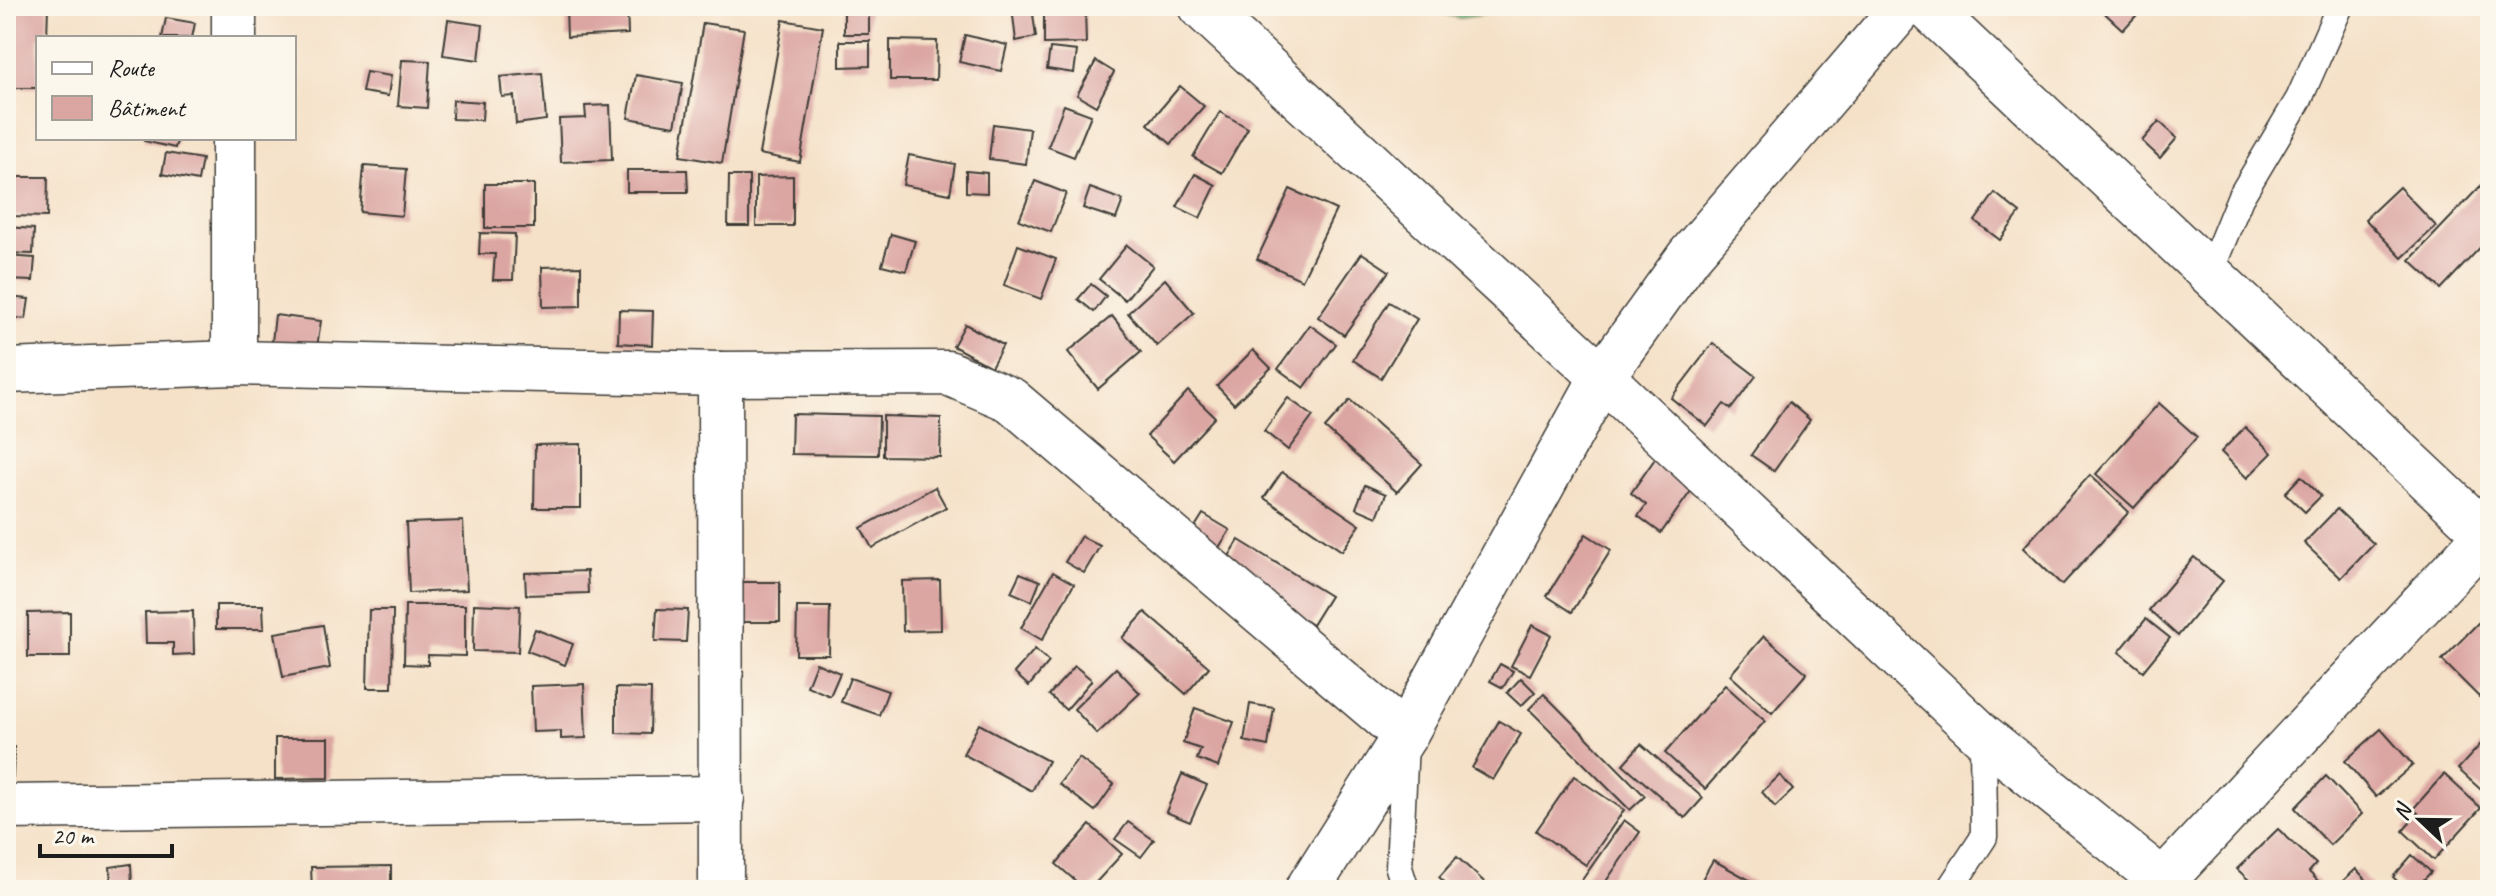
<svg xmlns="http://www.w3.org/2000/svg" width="2496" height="896" viewBox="0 0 2496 896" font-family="Caveat,sans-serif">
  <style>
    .green { fill: #7bc886; stroke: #4c7251; stroke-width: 2 }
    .building { fill: #dba5a2 }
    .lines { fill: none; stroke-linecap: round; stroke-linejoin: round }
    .service-casing { stroke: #3d3a36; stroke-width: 29 }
    .minor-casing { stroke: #3d3a36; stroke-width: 47 }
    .tertiary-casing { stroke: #3d3a36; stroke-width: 47 }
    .secondary-casing { stroke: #3d3a36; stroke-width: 47 }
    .service { stroke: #fff; stroke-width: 26 }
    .minor { stroke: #fff; stroke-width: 44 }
    .tertiary { stroke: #fff; stroke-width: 44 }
    .secondary { stroke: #fff; stroke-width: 44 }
  </style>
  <rect width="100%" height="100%" fill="#fbf7ec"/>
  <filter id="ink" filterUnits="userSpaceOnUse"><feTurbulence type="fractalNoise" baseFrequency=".0125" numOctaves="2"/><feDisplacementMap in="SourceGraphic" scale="16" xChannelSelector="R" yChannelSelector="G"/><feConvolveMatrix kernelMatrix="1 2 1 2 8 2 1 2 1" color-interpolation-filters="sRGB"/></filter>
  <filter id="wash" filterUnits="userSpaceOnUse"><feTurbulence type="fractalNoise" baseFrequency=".006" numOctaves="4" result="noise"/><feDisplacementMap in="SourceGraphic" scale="32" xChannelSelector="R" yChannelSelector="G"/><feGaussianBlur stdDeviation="1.8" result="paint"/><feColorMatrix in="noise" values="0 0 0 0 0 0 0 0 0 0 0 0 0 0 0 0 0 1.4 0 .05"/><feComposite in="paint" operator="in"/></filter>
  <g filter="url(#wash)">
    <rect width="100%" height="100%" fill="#f5e1c8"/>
    <!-- green -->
    <polygon class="green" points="1409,6 1538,6 1460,18"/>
    <g id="blocks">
      <!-- building -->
      <g class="building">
        <polygon points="14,6 48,6 47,38 38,38 38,88 12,88"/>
        <polygon points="627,6 628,34 567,37 566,8"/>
        <rect x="844" y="6" width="25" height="28"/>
        <polygon points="1032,6 1036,37 1016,41 1012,7"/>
        <polygon points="2097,6 2145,6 2123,30"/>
        <polygon points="1085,9 1086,43 1044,44 1044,10"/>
        <polygon points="166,18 195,23 192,38 162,38"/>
        <polygon points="448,20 483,25 479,60 443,55"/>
        <polygon points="783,20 823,27 800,162 759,154"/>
        <polygon points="703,23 744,29 722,163 680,156"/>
        <polygon points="965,35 1007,45 1001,71 959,62"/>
        <polygon points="890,40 937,41 936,80 890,80"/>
        <polygon points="840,41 870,41 870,66 840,67"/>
        <polygon points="1050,48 1077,51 1074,73 1047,69"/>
        <polygon points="402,60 430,61 427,108 398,106"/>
        <polygon points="1096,61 1114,72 1096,106 1077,95"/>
        <polygon points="366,72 391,76 388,96 362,92"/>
        <polygon points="542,73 546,120 516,124 514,96 502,97 500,77"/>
        <polygon points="636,75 683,83 675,126 628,118"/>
        <polygon points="1180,86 1204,106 1171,144 1148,124"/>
        <polygon points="453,100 483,102 482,120 452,119"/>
        <polygon points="610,105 612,160 561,162 559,119 586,118 585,106"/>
        <polygon points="1064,105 1091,115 1074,157 1048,147"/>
        <polygon points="1220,112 1248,128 1222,173 1193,157"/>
        <polygon points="2159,121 2177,138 2160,158 2142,141"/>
        <polygon points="993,124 1030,129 1026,164 989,159"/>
        <polygon points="144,138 178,138 175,148 144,141"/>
        <polygon points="166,153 202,159 198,181 162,174"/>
        <polygon points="909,155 955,164 950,194 903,185"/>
        <polygon points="364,166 406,169 402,216 360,212"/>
        <polygon points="627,170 687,170 688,192 627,192"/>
        <polygon points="966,171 987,173 987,193 966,192"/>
        <polygon points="1195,174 1216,185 1200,218 1177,207"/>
        <polygon points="729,176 749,176 749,226 728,226"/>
        <polygon points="793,176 793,226 756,226 756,177"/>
        <polygon points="2490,176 2490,237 2441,289 2410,260"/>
        <polygon points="13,177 48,177 47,217 12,216"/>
        <polygon points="1035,181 1066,193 1051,232 1019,220"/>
        <rect x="485" y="184" width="49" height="44"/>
        <polygon points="2399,187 2436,226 2402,258 2365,219"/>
        <polygon points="1090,188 1123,200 1116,219 1083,208"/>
        <polygon points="1290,189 1336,210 1302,280 1257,259"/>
        <polygon points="1995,193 2020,213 2000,240 1975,221"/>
        <polygon points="6,227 34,229 33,254 6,253"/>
        <polygon points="480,233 515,234 513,280 493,280 495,254 479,254"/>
        <polygon points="891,234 915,241 906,271 882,265"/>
        <polygon points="1018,245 1056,259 1041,299 1004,285"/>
        <polygon points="1127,245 1153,266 1125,300 1099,279"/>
        <polygon points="1362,253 1389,271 1344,335 1318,317"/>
        <polygon points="6,256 35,258 33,281 6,280"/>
        <polygon points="581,266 581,306 543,307 542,267"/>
        <polygon points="1165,279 1194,313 1157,346 1128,313"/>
        <polygon points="1091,284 1106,296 1094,312 1078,299"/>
        <polygon points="6,297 29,299 26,319 6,317"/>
        <polygon points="1389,302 1417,319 1381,378 1353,360"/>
        <polygon points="619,310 653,311 652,345 618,343"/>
        <polygon points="275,315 321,321 317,347 272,342"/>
        <polygon points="1112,316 1141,352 1098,389 1068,352"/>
        <polygon points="965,324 1003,345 991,367 953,346"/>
        <polygon points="1310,325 1336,344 1304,388 1278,369"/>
        <polygon points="1713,343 1756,376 1731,409 1724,404 1707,426 1671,398"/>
        <polygon points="1253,350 1271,368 1234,404 1217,386"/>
        <polygon points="1188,391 1215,417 1174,461 1147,436"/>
        <polygon points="1288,398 1313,416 1288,450 1264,431"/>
        <polygon points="1350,400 1422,464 1397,492 1325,428"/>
        <polygon points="1789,402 1810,420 1774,471 1751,455"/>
        <polygon points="2159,403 2197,437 2134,508 2096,474"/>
        <polygon points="792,414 879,416 878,455 791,454"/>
        <polygon points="883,416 941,418 940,457 883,456"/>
        <polygon points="2245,427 2272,453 2247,478 2221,452"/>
        <polygon points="581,444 581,508 534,508 535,445"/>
        <polygon points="1657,456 1696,484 1661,533 1638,516 1646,505 1631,493"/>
        <polygon points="1282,472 1360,525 1342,551 1264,498"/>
        <polygon points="2090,475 2129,512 2062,585 2023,548"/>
        <polygon points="2301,476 2321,496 2305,512 2285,493"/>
        <polygon points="1365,485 1386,494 1377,517 1356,508"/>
        <polygon points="935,487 946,507 872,548 861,528"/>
        <polygon points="2337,509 2374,544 2341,578 2304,543"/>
        <polygon points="1203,514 1230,530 1216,552 1190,535"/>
        <polygon points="463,521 467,590 409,593 406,523"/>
        <polygon points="1586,534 1611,550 1572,612 1547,596"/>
        <polygon points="1081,536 1100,546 1084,573 1065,562"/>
        <polygon points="1239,540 1330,596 1312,625 1222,568"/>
        <polygon points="2194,557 2223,581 2178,636 2149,610"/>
        <polygon points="587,571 588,593 526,595 525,573"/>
        <polygon points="1053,572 1074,584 1042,640 1021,628"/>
        <polygon points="1020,573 1040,581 1032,601 1011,592"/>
        <polygon points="940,580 941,630 903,631 902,581"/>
        <polygon points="738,582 780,582 780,622 737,622"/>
        <polygon points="474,604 520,606 518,652 473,651"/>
        <polygon points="216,605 263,605 264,629 216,629"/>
        <polygon points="405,605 465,605 465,656 428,655 428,665 404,664"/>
        <polygon points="12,606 14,664 6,664 6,607"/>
        <polygon points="797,607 830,607 829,655 796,655"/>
        <polygon points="657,609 688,610 686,642 655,641"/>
        <polygon points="369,610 393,610 392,688 367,688"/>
        <polygon points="193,611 194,654 173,655 173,643 146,643 145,612"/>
        <polygon points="70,612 70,657 28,657 28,613"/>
        <polygon points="1145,612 1209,667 1186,694 1122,638"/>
        <polygon points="2146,619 2170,638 2143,671 2119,652"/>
        <polygon points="2480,621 2490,630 2490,685 2479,697 2442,660"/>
        <polygon points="323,625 330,668 283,677 275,633"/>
        <polygon points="1532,625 1551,635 1530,675 1511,666"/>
        <polygon points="535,629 573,644 565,665 527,651"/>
        <polygon points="1764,636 1807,673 1772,713 1730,675"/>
        <polygon points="1035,649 1049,662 1029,686 1014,673"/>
        <polygon points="816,663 840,673 830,696 807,686"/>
        <polygon points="1500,664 1513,671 1503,688 1490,681"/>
        <polygon points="1075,666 1092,680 1066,710 1049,695"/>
        <polygon points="1116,668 1140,693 1097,734 1074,709"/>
        <polygon points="850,678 888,691 879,715 841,702"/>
        <polygon points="1521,678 1535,692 1521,706 1507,693"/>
        <polygon points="584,684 586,738 561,739 561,731 533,732 531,686"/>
        <polygon points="1725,685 1765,721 1705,789 1665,753"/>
        <polygon points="616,688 651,689 650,734 616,733"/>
        <polygon points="1544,694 1645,796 1630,810 1529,709"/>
        <polygon points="1250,704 1274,708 1268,746 1244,741"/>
        <polygon points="1195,708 1234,722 1218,767 1197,759 1201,749 1183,743"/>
        <polygon points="1499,721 1521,734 1493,780 1472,768"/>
        <polygon points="979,724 1048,761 1032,791 963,754"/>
        <polygon points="2381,729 2413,765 2376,797 2345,761"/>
        <polygon points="2490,734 2490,798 2458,769"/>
        <polygon points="275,738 329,738 329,778 275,779"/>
        <polygon points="1641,744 1703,798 1685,818 1623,764"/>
        <polygon points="6,747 14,747 13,777 6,777"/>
        <polygon points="1079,758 1114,784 1095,811 1059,784"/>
        <polygon points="1182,774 1207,785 1190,822 1166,812"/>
        <polygon points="2444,774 2481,808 2434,860 2403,831 2418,813 2413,809"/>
        <polygon points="1780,775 1793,790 1775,807 1762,792"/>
        <polygon points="1574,776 1624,810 1586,865 1536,831"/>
        <polygon points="2326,776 2362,814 2330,845 2295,808"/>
        <polygon points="1624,820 1640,832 1600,890 1575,890"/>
        <polygon points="1128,822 1154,840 1141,857 1115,839"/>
        <polygon points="1090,825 1122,854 1089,890 1086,890 1056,864"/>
        <polygon points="2278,829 2316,864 2309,872 2320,883 2313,890 2250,890 2247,888 2252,883 2237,869"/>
        <polygon points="2412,855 2431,872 2414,890 2406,890 2393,877"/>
        <polygon points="1457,857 1493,890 1453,890 1439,877"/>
        <polygon points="1713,860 1764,888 1763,890 1696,890"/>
        <polygon points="131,864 132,886 112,887 110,867"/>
        <polygon points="391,866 391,890 312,890 311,867"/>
        <polygon points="2356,869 2376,890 2333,890"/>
      </g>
    </g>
  </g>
  <g filter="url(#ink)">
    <use href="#blocks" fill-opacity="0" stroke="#3d3a36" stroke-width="2"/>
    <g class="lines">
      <defs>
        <g id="service">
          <polyline points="2209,274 2240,198 2299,99 2340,6"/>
          <polyline points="1405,743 1399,868 1406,890"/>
          <polyline points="1949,890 1984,837 1983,736"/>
        </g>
        <g id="minor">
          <polyline points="234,6 234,38"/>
          <polyline points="1200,6 1602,377 1983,736 2163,881"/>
          <polyline points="1926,6 2487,535"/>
          <polyline points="234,138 234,363"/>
          <polyline points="6,371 234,363 720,374 948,373 1011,400 1405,735"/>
          <polyline points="720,374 721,890"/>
          <polyline points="6,807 722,798"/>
        </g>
        <polyline id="tertiary" points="2171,890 2163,881 2490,531"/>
        <polyline id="secondary" points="1307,890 1405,735 1602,377 1689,256 1904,6"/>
      </defs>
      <!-- service casing -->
      <use href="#service" class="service-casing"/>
      <!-- minor casing -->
      <use href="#minor" class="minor-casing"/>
      <!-- tertiary casing -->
      <use href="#tertiary" class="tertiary-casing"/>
      <!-- secondary casing -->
      <use href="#secondary" class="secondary-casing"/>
      <!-- service -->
      <use href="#service" class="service"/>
      <!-- minor -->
      <use href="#minor" class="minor"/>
      <!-- tertiary -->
      <use href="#tertiary" class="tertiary"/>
      <!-- secondary -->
      <use href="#secondary" class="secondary"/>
    </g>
  </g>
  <!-- margin -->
  <rect width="2496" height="896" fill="none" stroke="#fbf7ec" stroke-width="32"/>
  <!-- legend -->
  <rect x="36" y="36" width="260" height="104" fill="#fbf7ec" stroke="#a29f99" stroke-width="2"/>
  <rect x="52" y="62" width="40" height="12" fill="#ffffff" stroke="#a29f99" stroke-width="2"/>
  <text x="108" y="76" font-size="24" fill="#1c1c1c">Route</text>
  <rect x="52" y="96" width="40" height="24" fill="#dba5a2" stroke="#a29f99" stroke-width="2"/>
  <text x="108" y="116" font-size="24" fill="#1c1c1c">Bâtiment</text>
  <!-- north arrow -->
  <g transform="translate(2420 820) rotate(292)" stroke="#fbf7ec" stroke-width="6" paint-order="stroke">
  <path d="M0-6L14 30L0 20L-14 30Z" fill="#1c1c1c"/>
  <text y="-12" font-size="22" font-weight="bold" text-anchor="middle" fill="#1c1c1c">N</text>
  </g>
  <!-- scale -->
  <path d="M40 844v12h132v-12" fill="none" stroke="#1c1c1c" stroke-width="4"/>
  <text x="52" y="844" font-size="24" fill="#1c1c1c" stroke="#fbf7ec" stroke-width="6" paint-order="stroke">20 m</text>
</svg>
